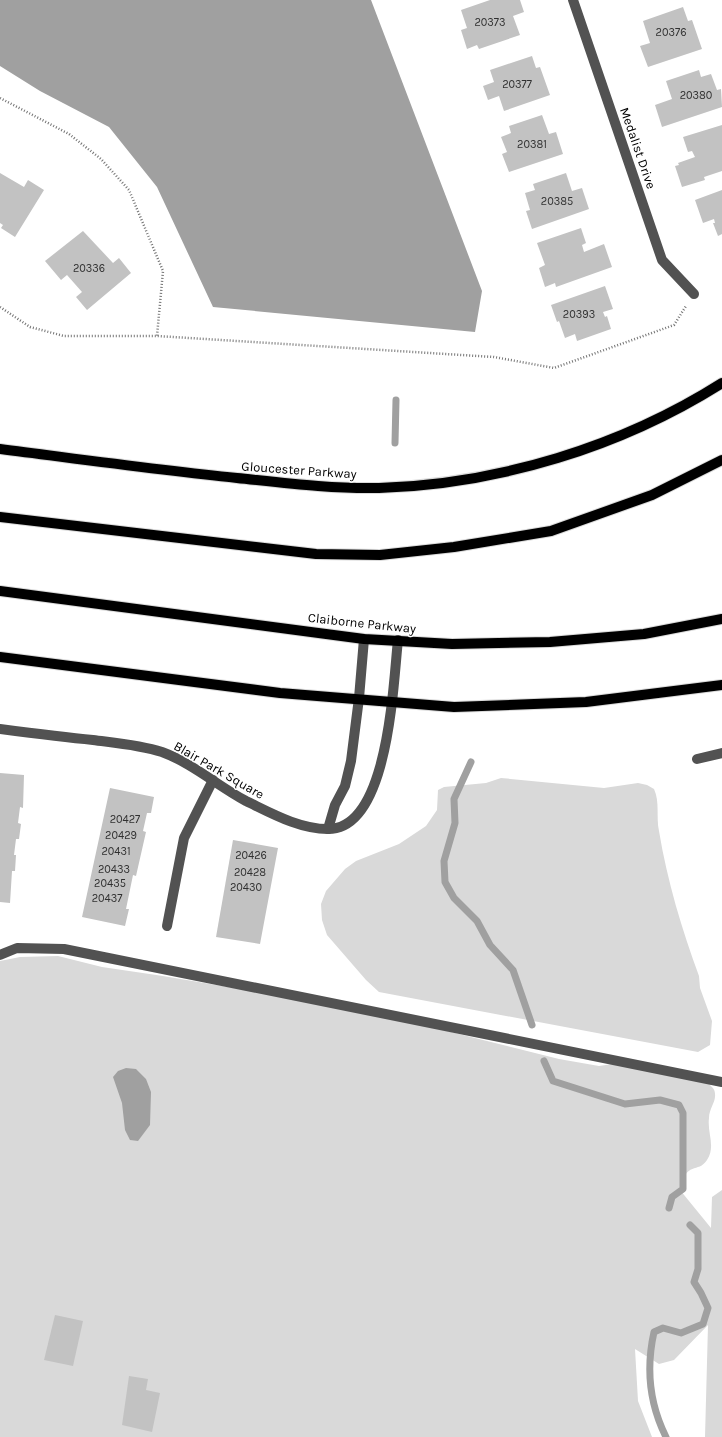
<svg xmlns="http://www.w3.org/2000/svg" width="722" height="1437" viewBox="0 0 722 1437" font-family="Karla,sans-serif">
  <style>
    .green { fill: #d9d9d9 }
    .water { fill: #a0a0a0 }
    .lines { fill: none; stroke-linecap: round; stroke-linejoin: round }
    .stream { stroke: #a0a0a0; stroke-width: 7 }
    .building { fill: #c2c2c2 }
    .major-casing { stroke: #dbdbdb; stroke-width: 12 }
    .path { stroke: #747474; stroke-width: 2.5; stroke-dasharray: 1 2; stroke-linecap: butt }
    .minor { stroke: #525252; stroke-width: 10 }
    .major { stroke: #000; stroke-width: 10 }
    .labels { text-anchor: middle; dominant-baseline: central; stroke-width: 3; stroke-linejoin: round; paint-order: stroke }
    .number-label { font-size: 11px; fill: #303030 }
    .street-label { font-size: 13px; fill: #000; stroke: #fff }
  </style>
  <rect width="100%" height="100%" fill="#fff"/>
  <!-- green -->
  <g class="green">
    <path d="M 501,778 L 604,788 L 638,783 L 647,785 L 654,789 C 660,802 656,817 659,831 C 667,880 682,930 699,976 L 700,988 L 712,1021 L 710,1045 L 698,1052 L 379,992 L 366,980 L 327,935 L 322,920 L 321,904 L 326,891 L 345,869 L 356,861 L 399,844 L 426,826 L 437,810 L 438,790 L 444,787 L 486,783 Z"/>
    <path d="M 58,956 L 102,967 L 163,976 L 363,1010 L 559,1059 L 599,1066 L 626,1062 L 709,1084 C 712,1087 715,1089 715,1094 C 716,1102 709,1109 709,1118 C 707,1133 716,1146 707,1160 C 698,1174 686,1160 680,1190 L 711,1228 L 712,1197 L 722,1190 L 722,1437 L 705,1437 L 708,1325 L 674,1360 L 659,1364 L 635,1349 L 638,1401 L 652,1437 L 0,1437 L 0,961 L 20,957 Z"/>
  </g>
  <!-- water -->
  <g class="water">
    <polygon points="0,0 371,0 482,291 475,332 213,307 157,187 109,127 40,91 0,66"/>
    <polygon points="126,1068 136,1069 146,1079 151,1092 150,1125 138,1141 130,1140 125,1130 122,1103 113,1077 118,1071"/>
  </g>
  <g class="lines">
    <!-- stream -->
    <g class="stream">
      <polyline points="395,443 396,400"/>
      <polyline points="471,762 454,799 455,823 444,861 445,882 454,898 477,921 490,945 513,970 532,1025"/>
      <polyline points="544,1061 553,1081 625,1104 660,1100 679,1105 683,1113 683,1189 672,1197 669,1208"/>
      <path d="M 666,1437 C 649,1403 646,1368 654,1332 L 663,1328 L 681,1333 L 703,1324 L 708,1308 L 701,1293 L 694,1282 L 698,1269 L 698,1233 L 690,1225"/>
    </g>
  </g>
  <!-- building -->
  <g class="building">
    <polygon points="490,0 520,0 524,12 513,16 520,35 479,49 477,45 467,49 461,30 467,28 461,10"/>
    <polygon points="683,7 688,21 692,20 702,49 648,67 640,46 650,43 643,21"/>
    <polygon points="532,56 536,68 540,67 550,95 504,111 499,96 488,100 483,86 494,82 490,70"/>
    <polygon points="699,70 701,77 711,74 717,90 721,89 722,107 662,127 655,105 672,99 666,81"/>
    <polygon points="542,115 549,134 556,132 563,154 509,172 502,154 507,152 501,137 511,133 509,126"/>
    <polygon points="722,125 722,171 704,177 705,180 682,187 675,166 679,165 678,163 695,157 692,151 688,152 683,137"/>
    <polygon points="0,173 24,187 28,180 44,190 15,237 1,228 3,225 0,223"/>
    <polygon points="566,173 572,191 582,188 589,209 532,229 526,211 530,210 525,193 535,190 533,184"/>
    <polygon points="722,190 722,234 718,236 713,223 715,223 714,219 703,223 695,200"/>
    <polygon points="581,228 586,243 582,245 584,252 604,244 612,267 556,287 555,283 545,287 539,268 545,265 537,243"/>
    <polygon points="83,231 113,263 119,258 131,273 87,310 76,297 82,292 67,275 61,280 45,261"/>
    <polygon points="605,286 613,309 603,312 605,317 607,316 611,329 577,341 575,334 565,338 559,321 557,322 551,305"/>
    <polygon points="0,773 24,775 23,808 20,807 18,823 21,824 19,839 16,839 14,855 16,855 15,871 12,871 10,903 0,902"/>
    <polygon points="110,788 154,797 151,813 147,813 143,831 146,832 136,876 133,875 126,909 129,909 125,926 82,917"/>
    <polygon points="233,840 278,848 260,944 216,937"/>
    <polygon points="55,1315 83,1321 73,1366 44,1360"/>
    <polygon points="129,1376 148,1379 146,1390 160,1393 152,1432 122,1425"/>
  </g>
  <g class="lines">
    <defs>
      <g id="major">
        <path d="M 0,449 C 79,459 158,470 237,478 C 285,483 332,489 379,488 C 499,484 621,447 722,383"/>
        <polyline points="0,517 316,554 380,555 454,547 551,531 652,495 722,460"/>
        <polyline points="0,591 364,639 452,644 550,642 644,634 722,619"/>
        <polyline points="0,657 280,693 454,707 586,702 722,685"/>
      </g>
    </defs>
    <!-- major casing -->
    <use href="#major" class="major-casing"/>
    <!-- path -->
    <g class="path">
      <polyline points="0,98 69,134 101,159 129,190 163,271 157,336"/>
      <polyline points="0,307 30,327 64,336 157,336 494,357 554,368 674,325 686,306"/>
    </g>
    <!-- minor -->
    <g class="minor">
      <polyline points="573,0 662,260 694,294"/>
      <path d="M 0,729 C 31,733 62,737 93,740 C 116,743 140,745 162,752 C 192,763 218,786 246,801 C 271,813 299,829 328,829 C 389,829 393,684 398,640"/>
      <polyline points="697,759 722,753"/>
      <polyline points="328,829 335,805 345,786 351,761 359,698 364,639"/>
      <polyline points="167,926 184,838 213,780"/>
      <polyline points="0,955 17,948 64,949 722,1082"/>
    </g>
    <!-- major -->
    <use href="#major" class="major"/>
  </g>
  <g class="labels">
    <!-- number labels -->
    <g class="number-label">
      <text x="490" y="22">20373</text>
      <text x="671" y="32">20376</text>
      <text x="517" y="84">20377</text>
      <text x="696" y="95">20380</text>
      <text x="532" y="144">20381</text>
      <text x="557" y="201">20385</text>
      <text x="89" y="268">20336</text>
      <text x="579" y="314">20393</text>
      <text x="125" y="819">20427</text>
      <text x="121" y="835">20429</text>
      <text x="116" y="851">20431</text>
      <text x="251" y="855">20426</text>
      <text x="114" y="869">20433</text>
      <text x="250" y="872">20428</text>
      <text x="110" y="883">20435</text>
      <text x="246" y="887">20430</text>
      <text x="107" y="898">20437</text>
    </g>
    <!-- street labels -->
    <g class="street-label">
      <text transform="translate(638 148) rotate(71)">Medalist Drive</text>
      <text transform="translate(299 470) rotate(4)">Gloucester Parkway</text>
      <text transform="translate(362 623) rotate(6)">Claiborne Parkway</text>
      <text transform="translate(219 770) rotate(30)">Blair Park Square</text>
    </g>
  </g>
</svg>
